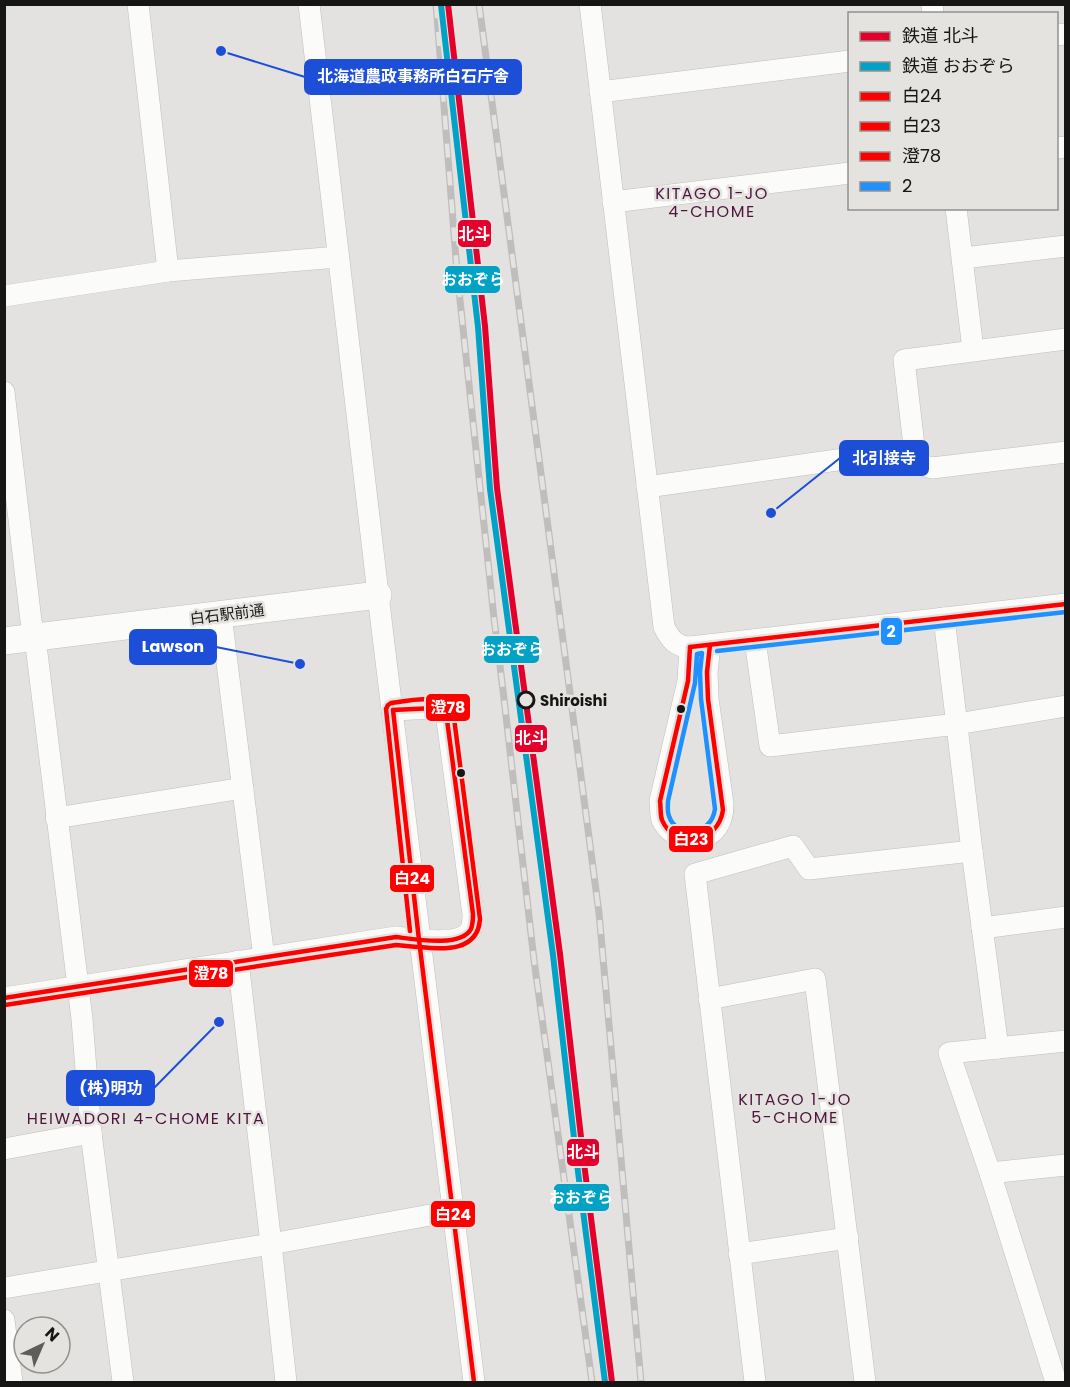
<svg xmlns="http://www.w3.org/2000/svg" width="1070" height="1387" viewBox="0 0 1070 1387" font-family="Poppins,'Noto Sans JP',sans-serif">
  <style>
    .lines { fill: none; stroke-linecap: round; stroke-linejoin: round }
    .minor-casing { stroke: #c0bebd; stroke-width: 22 }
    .major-casing { stroke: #c0bebd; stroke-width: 28 }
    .minor { stroke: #fbfbfa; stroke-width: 21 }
    .major { stroke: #fbfbfa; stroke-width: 27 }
    .rail-casing { stroke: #bfbebd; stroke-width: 7 }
    .rail { stroke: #e5e3df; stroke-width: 4.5; stroke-dasharray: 14; stroke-linecap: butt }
    .bus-1-casing { stroke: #e5e3df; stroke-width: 9 }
    .bus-2-casing { stroke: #e5e3df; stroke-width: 9 }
    .bus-3-casing { stroke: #e5e3df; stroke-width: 9 }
    .bus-4-casing { stroke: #e5e3df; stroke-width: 9 }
    .bus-1 { stroke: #f00; stroke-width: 4.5 }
    .bus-2 { stroke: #f00; stroke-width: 4.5 }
    .bus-3 { stroke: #f00; stroke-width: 4.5 }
    .bus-4 { stroke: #1e90ff; stroke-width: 4.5 }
    .rail-1-casing { stroke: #e5e3df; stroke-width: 10 }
    .rail-2-casing { stroke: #e5e3df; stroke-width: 10 }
    .rail-1 { stroke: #e4002b; stroke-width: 6 }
    .rail-2 { stroke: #01a2c5; stroke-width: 6 }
    .stop-dot { fill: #e5e3df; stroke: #161614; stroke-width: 3 }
    .bus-dot { fill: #161614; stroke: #e5e3df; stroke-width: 2 }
    .labels { text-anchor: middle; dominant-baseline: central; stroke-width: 5; stroke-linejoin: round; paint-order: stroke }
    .street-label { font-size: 15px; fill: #161614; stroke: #e5e3df }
    .stop-label { font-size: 15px; font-weight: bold; fill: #161614; stroke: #e5e3df; text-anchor: start }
    .neighbourhood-label { font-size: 16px; letter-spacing: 1.5px; fill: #4c143e; stroke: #e5e3df }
    .leader { fill: none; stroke: #1d4ed8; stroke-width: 2 }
    .callout-dot { fill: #1d4ed8; stroke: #e5e3df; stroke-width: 2 }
    .callout { fill: #1d4ed8; stroke: #1d4ed8; stroke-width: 2 }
    .callout-label { font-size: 16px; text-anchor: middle; font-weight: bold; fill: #fff }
    .line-badge { stroke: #e5e3df; stroke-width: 2 }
    .badge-label { font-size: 16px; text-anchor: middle; font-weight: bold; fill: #fff }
  </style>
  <rect width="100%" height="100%" fill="#e4e2e0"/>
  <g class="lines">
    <defs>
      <g id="minor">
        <polyline points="138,4 168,271"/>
        <polyline points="309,4 382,628 474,1382"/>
        <path d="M 590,4 L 664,627 C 670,639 676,647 690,647 L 1066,604"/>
        <polyline points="932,4 933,14"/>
        <polyline points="1056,35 1066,34"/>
        <polyline points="600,92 850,61"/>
        <polyline points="1056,148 1066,147"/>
        <polyline points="613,202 850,173"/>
        <polyline points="956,208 973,350"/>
        <polyline points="963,258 1066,246"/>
        <polyline points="4,296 168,271 338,257"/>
        <polyline points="4,392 31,621 35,637 82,1019 91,1133 123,1382"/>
        <polyline points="916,463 932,468 1066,452"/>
        <polyline points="647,487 865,456 894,457 916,463 904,360 1066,339"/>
        <polyline points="221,615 264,958"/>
        <polyline points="944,618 972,851 998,1048"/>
        <polyline points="755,640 770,746 957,724 1066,706"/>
        <path d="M 690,647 L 688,681 L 660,801 C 661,807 660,814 662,820 C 672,841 703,847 717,827 C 722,820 723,812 723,804 L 708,699 L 707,672 L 710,645"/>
        <polyline points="56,818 243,788"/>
        <polyline points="982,928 1066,917"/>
        <polyline points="238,961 271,1244 286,1382"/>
        <path d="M 4,998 L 396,937 C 413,939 456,947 469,932 C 473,927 473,920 473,914 L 447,720 L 442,712 L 435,708 L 393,710"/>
        <polyline points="709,999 815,979 865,1382"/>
        <polyline points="4,1149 91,1133"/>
        <polyline points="990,1173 1066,1165"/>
        <polyline points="739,1254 848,1238"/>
        <polyline points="4,1288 271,1244 452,1211"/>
        <polyline points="4,1320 12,1382"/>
        <polyline points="755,1382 695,874 793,846 809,869 972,851"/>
        <polyline points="1056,1382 990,1173 949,1053 1066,1041"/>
      </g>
      <polyline id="major" points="4,641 378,595"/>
    </defs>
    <!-- minor casing -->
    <use href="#minor" class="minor-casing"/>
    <!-- major casing -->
    <use href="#major" class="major-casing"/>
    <!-- minor -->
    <use href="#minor" class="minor"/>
    <!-- major -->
    <use href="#major" class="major"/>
    <defs>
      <g id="rail">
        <polyline points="436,4 457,272 494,618 503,690 534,960 592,1382"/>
        <polyline points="479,4 599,913 641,1382"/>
      </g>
    </defs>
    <!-- rail casing -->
    <use href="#rail" class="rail-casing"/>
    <!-- rail -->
    <use href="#rail" class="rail"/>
    <defs>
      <g id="bus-1">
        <polyline points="393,710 419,940 474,1382"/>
        <path d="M 4,998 L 396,937 C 413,939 461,948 471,929 C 473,924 473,919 473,914 L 447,720 L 442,712 L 435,708 L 393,710"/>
      </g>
      <g id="bus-2">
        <path d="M 690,647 L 688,681 L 660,801 C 661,807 660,814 662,820 C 674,849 718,845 723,810 L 708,699 L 707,672 L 710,645"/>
        <polyline points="690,647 1066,604"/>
      </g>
      <g id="bus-3">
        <path d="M 410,931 L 386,709 L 388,705 L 391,703 C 407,701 432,694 446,706 C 450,709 452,714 454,718 L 480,919 C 478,951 445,950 420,947"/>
        <polyline points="5,1005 396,945 417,947"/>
      </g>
      <g id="bus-4">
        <polyline points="717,651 1066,612"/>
        <path d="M 702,653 L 700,672 L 701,699 L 715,809 C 711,837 676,838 669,816 C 667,812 668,806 668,801 L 695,683 L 697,654 Z"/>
      </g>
    </defs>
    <!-- bus-1 casing -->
    <use href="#bus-1" class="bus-1-casing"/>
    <!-- bus-2 casing -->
    <use href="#bus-2" class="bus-2-casing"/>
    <!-- bus-3 casing -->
    <use href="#bus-3" class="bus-3-casing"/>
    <!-- bus-4 casing -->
    <use href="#bus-4" class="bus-4-casing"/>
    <!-- bus-1 -->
    <use href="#bus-1" class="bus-1"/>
    <!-- bus-2 -->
    <use href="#bus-2" class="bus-2"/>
    <!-- bus-3 -->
    <use href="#bus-3" class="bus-3"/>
    <!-- bus-4 -->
    <use href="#bus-4" class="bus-4"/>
    <defs>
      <polyline id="rail-1" points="448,4 485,326 497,488 560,954 584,1163 612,1382"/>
      <polyline id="rail-2" points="441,5 478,327 490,489 553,955 577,1164 605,1382"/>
    </defs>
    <!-- rail-1 casing -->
    <use href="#rail-1" class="rail-1-casing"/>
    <!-- rail-2 casing -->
    <use href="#rail-2" class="rail-2-casing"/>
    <!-- rail-1 -->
    <use href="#rail-1" class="rail-1"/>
    <!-- rail-2 -->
    <use href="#rail-2" class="rail-2"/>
  </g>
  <!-- markers -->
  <circle class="stop-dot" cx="526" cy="700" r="8"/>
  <g class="bus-dot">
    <circle cx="681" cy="709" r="5"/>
    <circle cx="461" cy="773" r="5"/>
  </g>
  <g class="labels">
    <!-- street labels -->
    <g class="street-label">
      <text transform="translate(227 614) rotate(-7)">白石駅前通</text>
    </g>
    <!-- stop labels -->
    <g class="stop-label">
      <text x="540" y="700">Shiroishi</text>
    </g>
    <!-- neighbourhood labels -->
    <g class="neighbourhood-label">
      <text x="712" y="193">KITAGO 1-JO<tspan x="712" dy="18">4-CHOME</tspan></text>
      <text x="795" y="1099">KITAGO 1-JO<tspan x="795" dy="18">5-CHOME</tspan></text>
      <text x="146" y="1118">HEIWADORI 4-CHOME KITA</text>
    </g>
  </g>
  <!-- callouts -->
  <path class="leader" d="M221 51L305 77M771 513L840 458M300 664L216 647M219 1022L154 1088"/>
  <g class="callout-dot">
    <circle cx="221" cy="51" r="6"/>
    <circle cx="771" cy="513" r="6"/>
    <circle cx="300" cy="664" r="6"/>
    <circle cx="219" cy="1022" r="6"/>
  </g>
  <g class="callout">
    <rect x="305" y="60" width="216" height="34" rx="6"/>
    <rect x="840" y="441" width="88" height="34" rx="6"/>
    <rect x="130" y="630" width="86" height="34" rx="6"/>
    <rect x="67" y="1071" width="87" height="34" rx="6"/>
  </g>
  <g class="callout-label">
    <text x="413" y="82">北海道農政事務所白石庁舎</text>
    <text x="884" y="464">北引接寺</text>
    <text x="173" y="652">Lawson</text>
    <text x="111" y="1094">(株)明功</text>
  </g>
  <g class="line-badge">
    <rect x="457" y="219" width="35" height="29" rx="6" fill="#e4002b"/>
    <rect x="444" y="265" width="57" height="29" rx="6" fill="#01a2c5"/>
    <rect x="880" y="617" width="23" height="29" rx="6" fill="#1e90ff"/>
    <rect x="483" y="635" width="57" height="29" rx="6" fill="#01a2c5"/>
    <rect x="425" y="693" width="46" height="29" rx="6" fill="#f00"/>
    <rect x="514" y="724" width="34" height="29" rx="6" fill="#e4002b"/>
    <rect x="668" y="825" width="46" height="28" rx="6" fill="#f00"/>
    <rect x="389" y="864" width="46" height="29" rx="6" fill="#f00"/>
    <rect x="188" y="959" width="46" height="29" rx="6" fill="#f00"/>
    <rect x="566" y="1138" width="34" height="29" rx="6" fill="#e4002b"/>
    <rect x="553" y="1183" width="57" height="29" rx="6" fill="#01a2c5"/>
    <rect x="430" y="1200" width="46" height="28" rx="6" fill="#f00"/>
  </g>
  <g class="badge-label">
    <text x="474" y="240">北斗</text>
    <text x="473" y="285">おおぞら</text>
    <text x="891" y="637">2</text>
    <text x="512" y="655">おおぞら</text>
    <text x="448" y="713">澄78</text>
    <text x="531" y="744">北斗</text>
    <text x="691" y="845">白23</text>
    <text x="412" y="884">白24</text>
    <text x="211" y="979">澄78</text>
    <text x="583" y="1158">北斗</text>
    <text x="581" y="1203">おおぞら</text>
    <text x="453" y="1220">白24</text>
  </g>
  <!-- border -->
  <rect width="1070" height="1387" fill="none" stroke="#161614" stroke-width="12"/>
  <!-- legend -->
  <rect x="848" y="12" width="210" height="198" fill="#e5e3df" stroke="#92918e" stroke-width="1.5"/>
  <rect x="860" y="32" width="30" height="9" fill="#e4002b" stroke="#92918e" stroke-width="1.5"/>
  <text x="902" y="42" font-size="18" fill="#161614">鉄道 北斗</text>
  <rect x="860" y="62" width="30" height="9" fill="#01a2c5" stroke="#92918e" stroke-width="1.5"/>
  <text x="902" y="72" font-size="18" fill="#161614">鉄道 おおぞら</text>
  <rect x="860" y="92" width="30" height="9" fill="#ff0000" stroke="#92918e" stroke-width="1.5"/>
  <text x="902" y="102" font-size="18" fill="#161614">白24</text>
  <rect x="860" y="122" width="30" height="9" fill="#ff0000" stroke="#92918e" stroke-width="1.5"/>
  <text x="902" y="132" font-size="18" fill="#161614">白23</text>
  <rect x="860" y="152" width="30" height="9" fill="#ff0000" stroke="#92918e" stroke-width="1.5"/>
  <text x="902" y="162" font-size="18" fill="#161614">澄78</text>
  <rect x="860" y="182" width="30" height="9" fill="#1e90ff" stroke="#92918e" stroke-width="1.5"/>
  <text x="902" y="192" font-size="18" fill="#161614">2</text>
  <!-- north arrow -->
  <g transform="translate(42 1345) rotate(44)"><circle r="28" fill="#e5e3df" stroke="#92918e" stroke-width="1.5"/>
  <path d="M0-4.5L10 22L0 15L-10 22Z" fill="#5e5d5b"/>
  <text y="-9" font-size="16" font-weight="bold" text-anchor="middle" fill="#161614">N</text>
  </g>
</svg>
